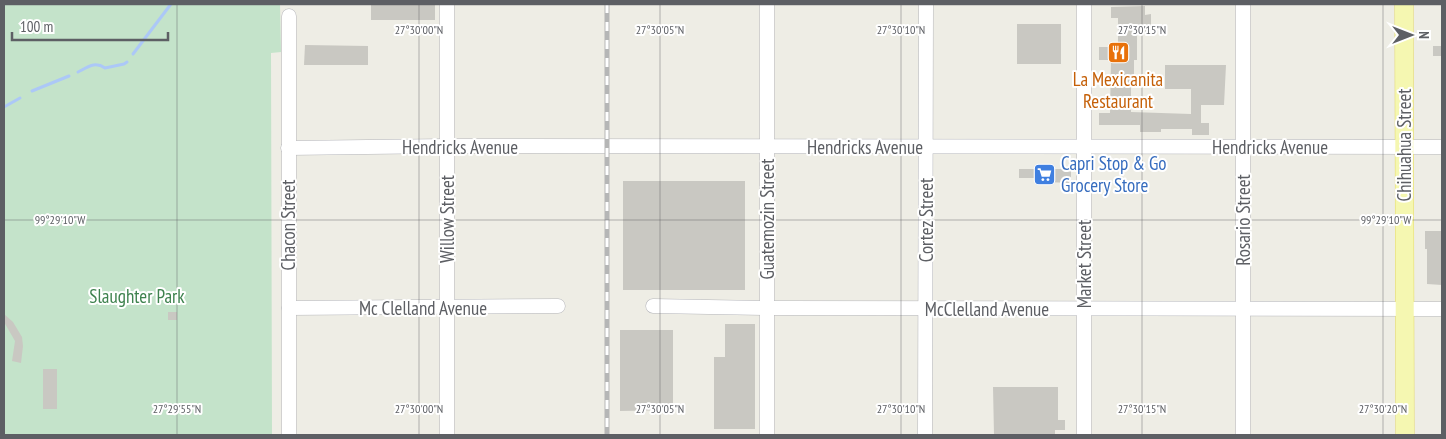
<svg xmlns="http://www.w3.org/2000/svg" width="1446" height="439" viewBox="0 0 1446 439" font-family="'PT Sans Narrow',sans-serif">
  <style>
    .green { fill: #c4e3ca }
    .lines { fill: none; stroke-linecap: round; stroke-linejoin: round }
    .stream { stroke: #acc8f7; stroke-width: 3 }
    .building { fill: #c9c8c2 }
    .minor-casing { stroke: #b5b6bb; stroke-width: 15 }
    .major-casing { stroke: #e4d968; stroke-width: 19 }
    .minor { stroke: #fff; stroke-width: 14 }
    .major { stroke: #f5f7b1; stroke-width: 18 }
    .rail-casing { stroke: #b5b6b6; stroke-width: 5 }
    .rail { stroke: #fff; stroke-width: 3; stroke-dasharray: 9; stroke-linecap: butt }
    .ticks { fill: none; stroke: #5d5f64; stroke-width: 1; stroke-opacity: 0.45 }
    .labels { text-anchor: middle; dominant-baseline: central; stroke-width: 4; stroke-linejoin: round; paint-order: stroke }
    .food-label { font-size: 19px; fill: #c56008; stroke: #fff }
    .street-label { font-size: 19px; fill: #5d5f64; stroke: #fff }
    .shop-label { font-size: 19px; fill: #366cbe; stroke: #fff; text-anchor: start }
    .park-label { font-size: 19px; fill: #3e824e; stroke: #fff }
    .ticks-label { font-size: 12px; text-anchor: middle; fill: #5d5f64; stroke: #fff; stroke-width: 4; stroke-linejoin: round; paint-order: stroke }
  </style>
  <rect width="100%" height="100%" fill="#eeede5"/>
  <!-- green -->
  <polygon class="green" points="4,4 280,4 281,52 271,53 272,435 4,435"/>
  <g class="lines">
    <!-- stream -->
    <g class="stream">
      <polyline points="133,54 171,4"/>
      <path d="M 78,72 C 88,67 95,61 105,68 L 124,64 L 127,62"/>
      <polyline points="32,91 69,76"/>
      <polyline points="4,107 20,98"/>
    </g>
  </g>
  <!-- building -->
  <g class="building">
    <rect x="371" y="4" width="64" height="16"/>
    <polygon points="1145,6 1145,15 1151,14 1151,32 1137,32 1137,60 1134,60 1134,84 1131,84 1131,112 1191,114 1191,89 1165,89 1165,65 1226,65 1224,105 1201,105 1201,123 1209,123 1209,135 1192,135 1192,129 1161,129 1161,132 1140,132 1140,125 1099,125 1099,113 1110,113 1111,60 1099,60 1099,47 1118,47 1118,18 1111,18 1111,7"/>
    <rect x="1017" y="24" width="44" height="40"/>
    <polygon points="305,45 368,46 368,65 304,65"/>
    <rect x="1433" y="46" width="9" height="10"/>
    <polygon points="1019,169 1071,169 1071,183 1046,182 1046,178 1019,178"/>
    <rect x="623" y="181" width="122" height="109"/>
    <polygon points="1425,231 1442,231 1442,285 1427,284 1427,249 1425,249"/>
    <rect x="168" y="312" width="9" height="8"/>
    <polygon points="4,314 13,322 22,337 23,346 21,363 12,361 15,341 4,322"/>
    <polygon points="725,324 755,324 755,429 714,429 714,357 725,357"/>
    <polygon points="620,330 673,330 673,410 620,411"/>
    <rect x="43" y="369" width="14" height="40"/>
    <polygon points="993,387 1058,387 1058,420 1065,420 1065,430 1055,430 1055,435 994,435"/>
  </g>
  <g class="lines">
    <defs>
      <g id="minor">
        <polyline points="1243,4 1243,435"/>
        <polyline points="289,16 289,435"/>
        <polyline points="288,148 447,146 1442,147"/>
        <polyline points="653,306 767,308 1442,309"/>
        <polyline points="289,308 558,306"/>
        <polyline points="447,435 447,4"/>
        <polyline points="767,435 767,4"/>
        <polyline points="925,435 926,4"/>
        <polyline points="1084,435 1084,4"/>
      </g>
      <polyline id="major" points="1404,4 1405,435"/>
    </defs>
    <!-- minor casing -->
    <use href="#minor" class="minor-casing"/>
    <!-- major casing -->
    <use href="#major" class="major-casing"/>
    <!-- minor -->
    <use href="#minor" class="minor"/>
    <!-- major -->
    <use href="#major" class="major"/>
    <defs>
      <polyline id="rail" points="607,4 607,435"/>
    </defs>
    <!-- rail casing -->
    <use href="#rail" class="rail-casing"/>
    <!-- rail -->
    <use href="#rail" class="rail"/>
  </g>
  <!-- ticks -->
  <path class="ticks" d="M 177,4 L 177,435M 419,4 L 419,435M 660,4 L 660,435M 901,4 L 901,435M 1142,4 L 1142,435M 1383,4 L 1383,435M 4,5 L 1442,5M 4,220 L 1442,220M 4,435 L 1442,435"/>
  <!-- icons -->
  <defs>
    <symbol id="restaurant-square" viewBox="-11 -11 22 22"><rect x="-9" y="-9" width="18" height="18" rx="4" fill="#e8710a" stroke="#fff"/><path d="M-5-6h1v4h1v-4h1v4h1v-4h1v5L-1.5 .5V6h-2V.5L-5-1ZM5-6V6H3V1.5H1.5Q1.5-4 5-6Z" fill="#fff"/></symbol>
    <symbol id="supermarket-square" viewBox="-11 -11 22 22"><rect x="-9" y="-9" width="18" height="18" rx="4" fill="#3f7fe0" stroke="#fff"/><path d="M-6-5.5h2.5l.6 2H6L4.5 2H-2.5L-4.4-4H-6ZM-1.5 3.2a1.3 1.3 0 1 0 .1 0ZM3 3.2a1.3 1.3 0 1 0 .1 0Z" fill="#fff"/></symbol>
  </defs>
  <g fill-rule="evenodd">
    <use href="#restaurant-square" x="1106" y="40" width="25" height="25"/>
    <use href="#supermarket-square" x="1032" y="162" width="25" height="25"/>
  </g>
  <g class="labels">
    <!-- food labels -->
    <g class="food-label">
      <text x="1118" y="79">La Mexicanita<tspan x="1118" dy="22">Restaurant</tspan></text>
    </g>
    <!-- street labels -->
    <g class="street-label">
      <text transform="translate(1404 145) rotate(-90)">Chihuahua Street</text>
      <text x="460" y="147">Hendricks Avenue</text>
      <text x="865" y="147">Hendricks Avenue</text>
      <text x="1270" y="147">Hendricks Avenue</text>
      <text transform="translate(447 219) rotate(-90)">Willow Street</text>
      <text transform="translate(767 219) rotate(-90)">Guatemozin Street</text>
      <text transform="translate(926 220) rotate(-90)">Cortez Street</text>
      <text transform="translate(1243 220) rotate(-90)">Rosario Street</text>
      <text transform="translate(288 225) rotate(-90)">Chacon Street</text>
      <text transform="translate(1084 264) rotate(-90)">Market Street</text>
      <text x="423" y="308">Mc Clelland Avenue</text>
      <text x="987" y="309">McClelland Avenue</text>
    </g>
    <!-- shop labels -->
    <g class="shop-label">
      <text x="1061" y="163">Capri Stop &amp; Go<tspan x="1061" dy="22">Grocery Store</tspan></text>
    </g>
    <!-- park labels -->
    <g class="park-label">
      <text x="137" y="296">Slaughter Park</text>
    </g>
  </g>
  <g class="ticks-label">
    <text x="419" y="34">27°30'00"N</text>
    <text x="660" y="34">27°30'05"N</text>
    <text x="901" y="34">27°30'10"N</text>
    <text x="1142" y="34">27°30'15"N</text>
    <text x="1386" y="224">99°29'10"W</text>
    <text x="60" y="224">99°29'10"W</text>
    <text x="177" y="413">27°29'55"N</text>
    <text x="419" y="413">27°30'00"N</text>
    <text x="660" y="413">27°30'05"N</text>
    <text x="901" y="413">27°30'10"N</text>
    <text x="1142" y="413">27°30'15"N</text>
    <text x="1383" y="413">27°30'20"N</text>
  </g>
  <!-- border -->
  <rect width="1446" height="439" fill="none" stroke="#5d5f64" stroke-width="10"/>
  <!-- north arrow -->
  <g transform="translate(1411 35) rotate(90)" stroke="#ffffff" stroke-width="4" paint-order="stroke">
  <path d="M0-4L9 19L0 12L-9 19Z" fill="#5d5f64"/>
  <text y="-8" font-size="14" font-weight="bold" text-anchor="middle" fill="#5d5f64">N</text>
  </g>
  <!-- scale -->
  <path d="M12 32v8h156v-8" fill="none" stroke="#5d5f64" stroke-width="2.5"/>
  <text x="20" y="32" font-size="15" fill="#5d5f64" stroke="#ffffff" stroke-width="4" paint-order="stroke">100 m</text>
</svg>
